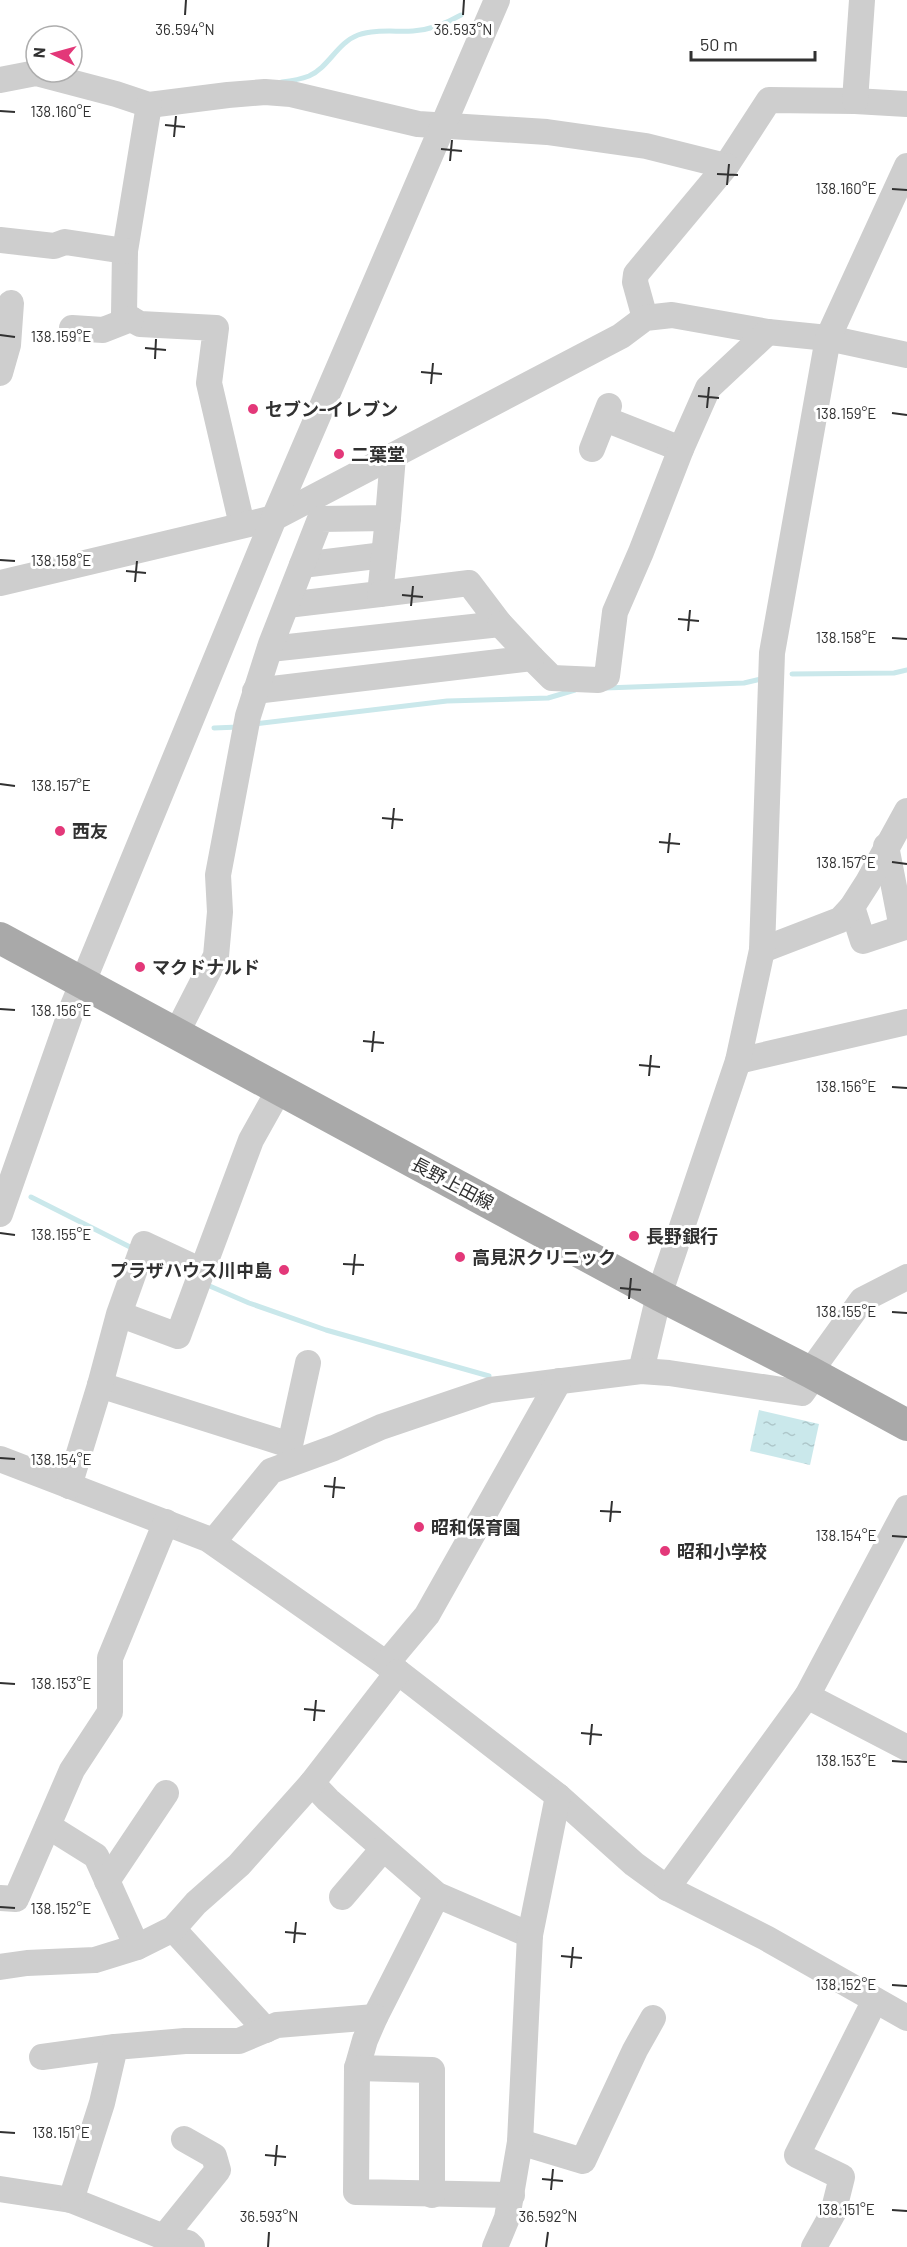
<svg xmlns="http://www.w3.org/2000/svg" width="907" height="2247" viewBox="0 0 907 2247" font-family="Barlow,'Noto Sans JP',sans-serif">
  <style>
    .water { fill: url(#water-ripples) }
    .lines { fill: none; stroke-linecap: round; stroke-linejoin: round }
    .stream { stroke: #cae8eb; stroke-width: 5 }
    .minor { stroke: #cecece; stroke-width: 26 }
    .major { stroke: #a9a9a9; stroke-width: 32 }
    .ticks { fill: none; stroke: #313131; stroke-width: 2 }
    .poi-dot { fill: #e33879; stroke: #fff; stroke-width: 2 }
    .labels { text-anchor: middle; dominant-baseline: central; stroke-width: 6; stroke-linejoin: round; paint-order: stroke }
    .poi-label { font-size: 18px; font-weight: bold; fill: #313131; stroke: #fff; text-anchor: start }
    .street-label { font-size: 18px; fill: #313131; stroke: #fff }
    .ticks-label { font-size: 15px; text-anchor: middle; fill: #313131; stroke: #fff; stroke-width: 6; stroke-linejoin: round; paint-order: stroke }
  </style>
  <defs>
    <pattern id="water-ripples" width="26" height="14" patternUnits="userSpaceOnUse" patternTransform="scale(1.5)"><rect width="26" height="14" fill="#cae8eb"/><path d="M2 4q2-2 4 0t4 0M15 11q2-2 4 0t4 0" fill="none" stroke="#aec7ca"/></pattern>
  </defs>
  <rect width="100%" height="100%" fill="#fff"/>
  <!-- water -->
  <polygon class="water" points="759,1410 819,1424 810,1465 750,1451"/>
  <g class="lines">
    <!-- stream -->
    <g class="stream">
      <path d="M 282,82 C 290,81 301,79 309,76 C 329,67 337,43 358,35 C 375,29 395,32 413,31 C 430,30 447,23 461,15"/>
      <polyline points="792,674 894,673 907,670"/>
      <polyline points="605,688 744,683 761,679"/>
      <polyline points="254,724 447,701 548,698 575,690"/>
      <polyline points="214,728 239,727"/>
      <polyline points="31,1197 134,1249"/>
      <polyline points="205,1284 249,1303 326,1330 489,1376"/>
    </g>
    <!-- minor -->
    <g class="minor">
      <polyline points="0,80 36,73 116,94 149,105 228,95 265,92 291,94 418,124 547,132 646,146 726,166 769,100 855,101 907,104"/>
      <polyline points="855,101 862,0"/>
      <polyline points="149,105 125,251 124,315 140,324 216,328 209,383 242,525"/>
      <polyline points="0,240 54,246 65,242 125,251"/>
      <polyline points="645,318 635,282 636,274 726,166"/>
      <polyline points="72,328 103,330 131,319"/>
      <polyline points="0,373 8,345 11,303"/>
      <polyline points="605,419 681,449"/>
      <polyline points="592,449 609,406"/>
      <polyline points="302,565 384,555"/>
      <polyline points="0,583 274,518 621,336 645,318 672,315 768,332 828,338 907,355"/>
      <polyline points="287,605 380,594 388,518"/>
      <polyline points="270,649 500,624 469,583 380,594"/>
      <polyline points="532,658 552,678 598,680 607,676 615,612 641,552 681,449 708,388 768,332"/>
      <polyline points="255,691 532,658 500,624"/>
      <polyline points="852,907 863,941 902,928 886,846"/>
      <polyline points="762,950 840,920 852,907 868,882 907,811"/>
      <polyline points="176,1034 216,956 220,912 218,875 248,716 271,644 320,519 388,518 393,456"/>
      <polyline points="738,1061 907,1022"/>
      <polyline points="0,1214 73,1006 274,518 497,0"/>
      <polyline points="202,1271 251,1140 279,1090"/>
      <polyline points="641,1371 659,1295 738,1061 762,950 772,653 828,338 907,166"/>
      <polyline points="100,1385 290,1445"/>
      <polyline points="0,1459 208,1539 398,1672 558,1796 634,1864 667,1888 766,1938 907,2018"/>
      <polyline points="291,1460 290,1445 308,1363"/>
      <polyline points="69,1486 100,1385 119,1314 144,1244 202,1271 178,1336 119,1314"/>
      <polyline points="213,1542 271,1471 334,1448 381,1427 490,1390 641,1371 669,1373 802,1393 807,1386 810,1372 862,1300 907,1277"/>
      <polyline points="386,1664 427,1615 559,1381"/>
      <polyline points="807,1696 907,1748"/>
      <polyline points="312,1783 328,1800 437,1895 530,1935"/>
      <polyline points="48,1826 96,1856 137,1947"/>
      <polyline points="107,1881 166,1793"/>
      <polyline points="667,1888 807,1696 907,1508"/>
      <polyline points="437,1895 375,2017 365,2040 357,2068 356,2192 512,2195"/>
      <polyline points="342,1897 383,1849"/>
      <polyline points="0,1898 16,1899 72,1770 110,1712 110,1658 166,1522"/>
      <polyline points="173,1929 266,2030"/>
      <polyline points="0,1967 27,1963 95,1960 137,1947 173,1929 196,1903 239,1865 312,1783 398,1672"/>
      <polyline points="42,2057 115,2047"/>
      <polyline points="357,2068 432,2070 432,2195"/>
      <polyline points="520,2142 583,2161 635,2050 653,2018"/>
      <polyline points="0,2189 71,2200 164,2237 188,2243 192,2247"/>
      <polyline points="71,2200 102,2103 115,2047 185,2041 239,2041 277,2025 375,2017"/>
      <polyline points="164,2237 218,2170 214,2156 184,2139"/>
      <polyline points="495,2247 507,2218 520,2142 530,1935 558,1796"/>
      <polyline points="814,2247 833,2213 842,2177 797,2155 875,2000"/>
    </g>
    <!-- major -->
    <polyline class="major" points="0,938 659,1295 810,1372 907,1425"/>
  </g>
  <!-- ticks -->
  <path class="ticks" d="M 185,15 L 186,0M 463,15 L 464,0M 0,111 L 15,112M 165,125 L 185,127M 174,137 L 176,116M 441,149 L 462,151M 450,161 L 452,140M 717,174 L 738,175M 727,185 L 729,164M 892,189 L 907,190M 0,335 L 15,337M 145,348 L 166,350M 155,359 L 156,339M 421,372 L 442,374M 431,384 L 433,363M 698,396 L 719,398M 707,408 L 709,387M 892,413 L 907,415M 0,560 L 15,561M 126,571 L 146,573M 135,582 L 137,561M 402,595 L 423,597M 411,606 L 413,586M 678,619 L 699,621M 688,631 L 690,610M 892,638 L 907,639M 0,784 L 15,786M 382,818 L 403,820M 392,829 L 394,808M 659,842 L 680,844M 668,853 L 670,833M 892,862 L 907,864M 0,1009 L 15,1010M 363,1041 L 384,1043M 372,1052 L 374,1031M 639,1065 L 660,1067M 649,1076 L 651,1055M 892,1087 L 907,1088M 0,1233 L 15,1235M 343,1264 L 364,1265M 353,1275 L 355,1254M 620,1288 L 641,1290M 629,1299 L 631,1278M 892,1312 L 907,1313M 0,1458 L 15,1459M 324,1486 L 345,1488M 333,1498 L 335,1477M 600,1511 L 621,1512M 610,1522 L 612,1501M 892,1536 L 907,1537M 0,1683 L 15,1684M 304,1709 L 325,1711M 314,1721 L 316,1700M 581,1733 L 602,1735M 590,1745 L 592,1724M 892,1761 L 907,1762M 0,1907 L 15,1908M 285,1932 L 306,1934M 294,1943 L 296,1922M 561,1956 L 582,1958M 571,1968 L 573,1947M 892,1985 L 907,1986M 0,2132 L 15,2133M 265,2155 L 286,2157M 275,2166 L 277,2145M 542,2179 L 563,2181M 551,2190 L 553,2169M 892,2210 L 907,2211M 268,2247 L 269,2232M 546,2247 L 548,2232"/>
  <!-- markers -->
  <g class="poi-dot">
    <circle cx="253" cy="409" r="6"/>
    <circle cx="339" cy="454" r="6"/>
    <circle cx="60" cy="831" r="6"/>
    <circle cx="140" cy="967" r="6"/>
    <circle cx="634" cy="1236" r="6"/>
    <circle cx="460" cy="1257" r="6"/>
    <circle cx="284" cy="1270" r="6"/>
    <circle cx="419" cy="1527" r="6"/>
    <circle cx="665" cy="1551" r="6"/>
  </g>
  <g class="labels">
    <!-- poi labels -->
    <g class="poi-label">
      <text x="265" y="409">セブン-イレブン</text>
      <text x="351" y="454">二葉堂</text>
      <text x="72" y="831">西友</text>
      <text x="152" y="967">マクドナルド</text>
      <text x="646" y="1236">長野銀行</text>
      <text x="472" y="1257">高見沢クリニック</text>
      <text x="272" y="1270" text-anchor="end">プラザハウス川中島</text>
      <text x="431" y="1527">昭和保育園</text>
      <text x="677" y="1551">昭和小学校</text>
    </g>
    <!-- street labels -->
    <g class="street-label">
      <text transform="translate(453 1183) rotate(28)">長野上田線</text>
    </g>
  </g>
  <g class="ticks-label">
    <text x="185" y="35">36.594°N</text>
    <text x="463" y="35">36.593°N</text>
    <text x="61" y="117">138.160°E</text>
    <text x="846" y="194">138.160°E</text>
    <text x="61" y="342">138.159°E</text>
    <text x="846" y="419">138.159°E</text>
    <text x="61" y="566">138.158°E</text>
    <text x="846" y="643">138.158°E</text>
    <text x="61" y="791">138.157°E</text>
    <text x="846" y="868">138.157°E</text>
    <text x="61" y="1016">138.156°E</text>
    <text x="846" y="1092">138.156°E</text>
    <text x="61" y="1240">138.155°E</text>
    <text x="846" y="1317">138.155°E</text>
    <text x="61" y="1465">138.154°E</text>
    <text x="846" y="1541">138.154°E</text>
    <text x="61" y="1689">138.153°E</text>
    <text x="846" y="1766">138.153°E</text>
    <text x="61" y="1914">138.152°E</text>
    <text x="846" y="1990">138.152°E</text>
    <text x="61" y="2138">138.151°E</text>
    <text x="846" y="2215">138.151°E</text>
    <text x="269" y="2222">36.593°N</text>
    <text x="548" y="2222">36.592°N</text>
  </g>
  <!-- north arrow -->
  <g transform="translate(54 54) rotate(275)"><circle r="28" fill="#ffffff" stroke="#adadad" stroke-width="1.5"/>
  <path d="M0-4.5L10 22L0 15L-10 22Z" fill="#e33879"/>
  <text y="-9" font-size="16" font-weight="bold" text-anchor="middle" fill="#313131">N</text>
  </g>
  <!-- scale -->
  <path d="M691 51v9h124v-9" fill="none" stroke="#313131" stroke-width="3"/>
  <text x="700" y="51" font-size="18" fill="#313131" stroke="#ffffff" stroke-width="4.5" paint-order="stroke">50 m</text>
</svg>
